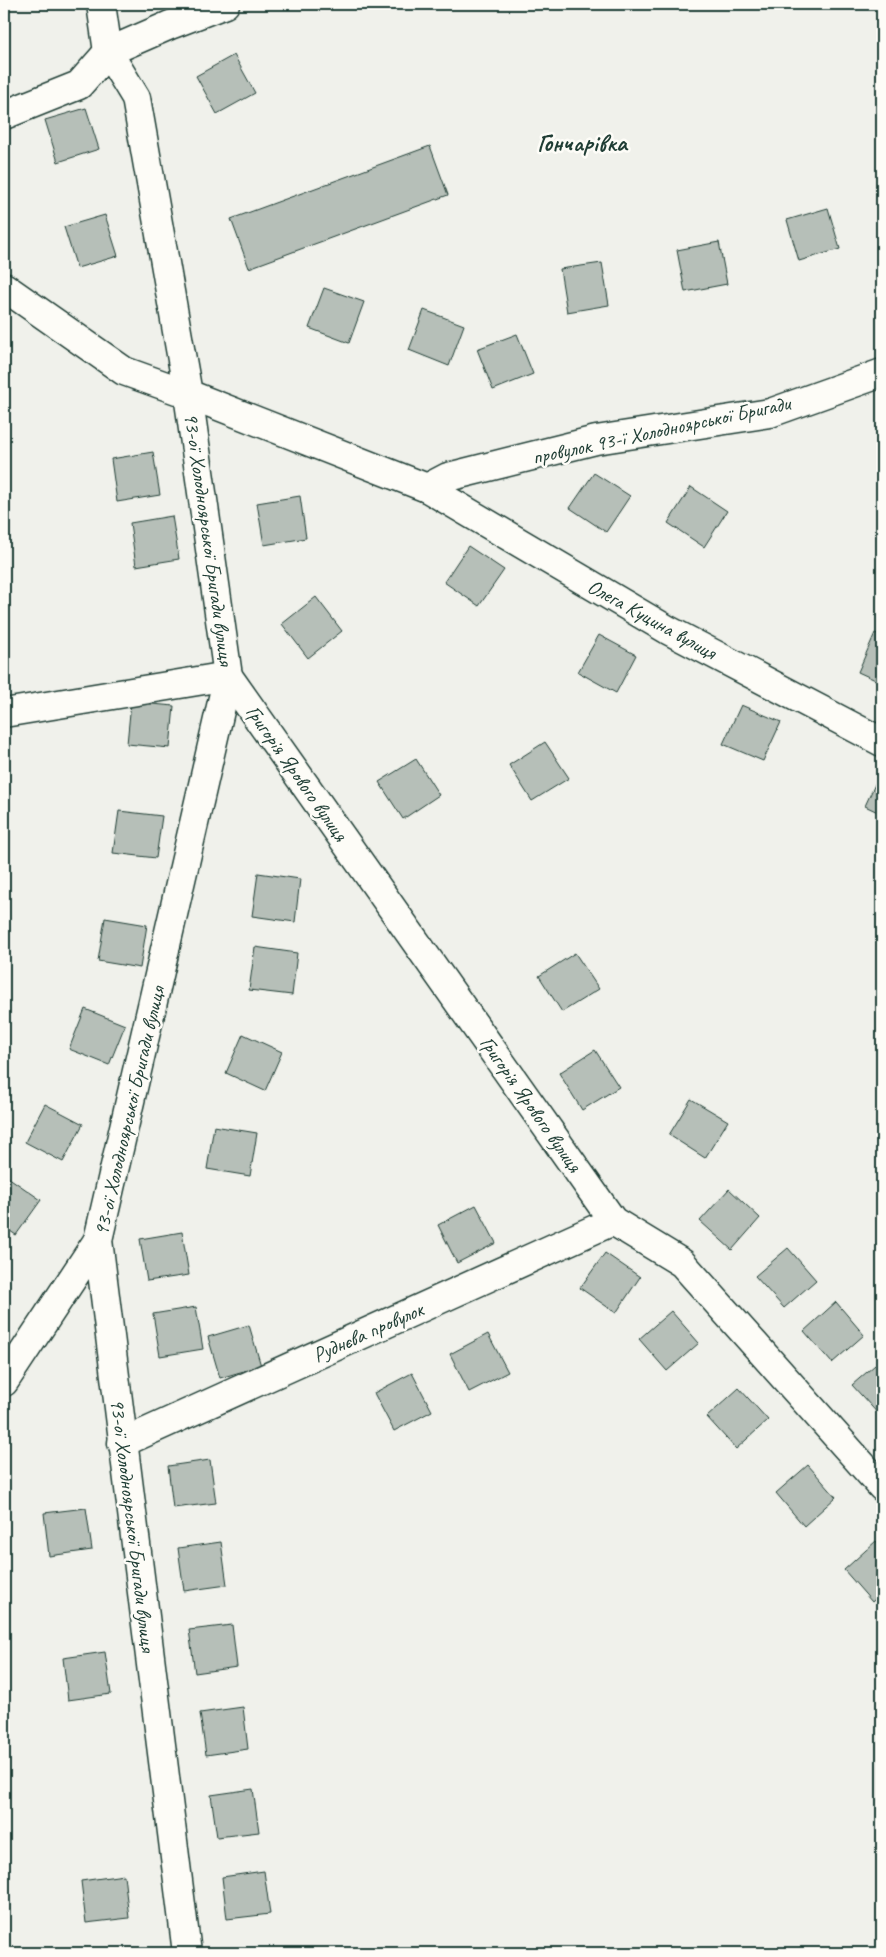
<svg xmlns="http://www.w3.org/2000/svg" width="886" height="1957" viewBox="0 0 886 1957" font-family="Caveat,sans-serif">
<rect width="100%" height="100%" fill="#f0f1eb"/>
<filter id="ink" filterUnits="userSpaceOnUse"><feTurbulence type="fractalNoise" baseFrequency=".02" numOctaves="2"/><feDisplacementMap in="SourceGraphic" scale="10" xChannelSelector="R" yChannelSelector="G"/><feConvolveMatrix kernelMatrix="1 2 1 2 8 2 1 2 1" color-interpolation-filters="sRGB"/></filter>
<g filter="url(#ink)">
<g fill="#b6bfb8" stroke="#1f3d34">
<path d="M234,55L255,93L217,114L196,76Z"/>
<path d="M86,108L99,149L58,162L45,120Z"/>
<path d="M430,146L448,195L249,268L231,219Z"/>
<path d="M828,208L840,249L799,261L787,220Z"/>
<path d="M105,215L118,256L77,268L64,227Z"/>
<path d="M719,242L727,284L685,292L677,250Z"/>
<path d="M602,263L609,305L567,312L560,269Z"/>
<path d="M324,288L364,302L349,343L309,328Z"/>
<path d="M424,310L464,325L449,366L409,350Z"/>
<path d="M517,334L533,374L493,390L477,349Z"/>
<path d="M153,452L160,495L117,502L111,459Z"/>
<path d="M594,473L630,496L606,532L570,508Z"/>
<path d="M691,487L727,511L704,547L668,523Z"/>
<path d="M300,496L306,538L264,545L257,503Z"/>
<path d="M172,516L179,559L136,566L130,523Z"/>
<path d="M468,546L504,570L479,606L444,582Z"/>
<path d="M316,597L342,631L308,658L282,624Z"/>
<path d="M875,633L882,636V683L858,672Z"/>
<path d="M599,635L636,655L616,693L578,672Z"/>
<path d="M131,702L174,706L170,748L127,744Z"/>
<path d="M741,705L781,722L763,761L723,744Z"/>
<path d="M545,742L569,778L532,801L509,765Z"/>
<path d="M416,759L439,795L403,819L379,782Z"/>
<path d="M882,769V814L865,806Z"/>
<path d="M119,811L162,816L156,858L113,853Z"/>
<path d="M258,873L300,879L295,922L252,916Z"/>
<path d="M105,918L147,925L140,968L98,961Z"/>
<path d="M255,947L297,953L292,995L249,990Z"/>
<path d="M575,953L599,989L562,1012L539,976Z"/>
<path d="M85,1009L125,1025L109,1065L69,1049Z"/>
<path d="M243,1034L282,1052L265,1091L226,1073Z"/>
<path d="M595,1050L619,1087L582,1110L559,1073Z"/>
<path d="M691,1099L728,1121L705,1158L669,1135Z"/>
<path d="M45,1104L83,1124L63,1162L25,1142Z"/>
<path d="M214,1126L257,1133L250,1176L207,1169Z"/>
<path d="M5,1175L41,1200L16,1235L4,1227V1177Z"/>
<path d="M729,1189L760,1218L732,1250L700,1221Z"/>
<path d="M476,1205L496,1243L457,1263L438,1225Z"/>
<path d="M182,1232L189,1275L147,1281L140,1239Z"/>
<path d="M788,1248L816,1280L784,1308L755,1276Z"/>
<path d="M605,1253L640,1277L616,1313L580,1288Z"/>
<path d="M836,1302L864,1335L832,1363L804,1331Z"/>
<path d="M196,1307L203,1349L160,1356L153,1314Z"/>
<path d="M671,1311L699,1343L667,1371L639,1339Z"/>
<path d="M249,1325L261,1366L220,1378L208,1337Z"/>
<path d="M488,1334L508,1372L469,1392L450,1354Z"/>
<path d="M882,1359V1416L881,1417L852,1385Z"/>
<path d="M412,1373L432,1411L394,1431L374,1393Z"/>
<path d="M739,1388L768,1420L736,1449L707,1417Z"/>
<path d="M210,1460L216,1503L173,1508L168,1466Z"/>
<path d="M808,1465L836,1497L804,1526L776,1493Z"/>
<path d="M86,1508L92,1550L49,1556L44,1513Z"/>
<path d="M876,1541L882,1548V1593L872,1602L844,1570Z"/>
<path d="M221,1542L227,1585L184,1591L178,1548Z"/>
<path d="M232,1625L237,1667L195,1673L189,1630Z"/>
<path d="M105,1652L111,1694L68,1700L63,1658Z"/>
<path d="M243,1707L248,1749L206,1755L200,1713Z"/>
<path d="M253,1789L259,1832L217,1837L211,1795Z"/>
<path d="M264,1871L270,1914L227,1919L222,1877Z"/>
<path d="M124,1875L129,1918L86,1923L81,1881Z"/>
</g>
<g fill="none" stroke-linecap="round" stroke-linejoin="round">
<defs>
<g id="minor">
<path d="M101,4L108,52L136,98L188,394L427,488L448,477L596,440L770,413L882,373"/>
<path d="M4,115L79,85L108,52L170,25L225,4"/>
<path d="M4,287L124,371L188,394L228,676L98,1240L187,1953"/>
<path d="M427,488L668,630L882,742"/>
<path d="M4,713L228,676L613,1221L682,1263L882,1487"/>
<path d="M4,1382L98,1240"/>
<path d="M122,1443L613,1221"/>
</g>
</defs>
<use href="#minor" stroke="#1f3d34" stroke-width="31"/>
<use href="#minor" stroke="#fdfcf7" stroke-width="28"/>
</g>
</g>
<g text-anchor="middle" stroke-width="5" stroke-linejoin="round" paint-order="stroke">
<g font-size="21" fill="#1f3d34" stroke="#fdfcf7">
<text transform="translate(661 430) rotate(-12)" y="7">провулок 93-ї Холодноярської Бригади</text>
<text transform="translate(209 539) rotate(82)" y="7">93-ої Холодноярської Бригади вулиця</text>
<text transform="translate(652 619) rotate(29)" y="7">Олега Куцина вулиця</text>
<text transform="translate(297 773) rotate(55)" y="7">Григорія Ярового вулиця</text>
<text transform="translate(531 1104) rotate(55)" y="7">Григорія Ярового вулиця</text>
<text transform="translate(129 1111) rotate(-77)" y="7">93-ої Холодноярської Бригади вулиця</text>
<text transform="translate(368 1332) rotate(-24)" y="7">Руднєва провулок</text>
<text transform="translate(133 1525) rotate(83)" y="7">93-ої Холодноярської Бригади вулиця</text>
</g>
<g font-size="24" font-weight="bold" fill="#1f3d34" stroke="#fdfcf7">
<text x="582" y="151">Гончарівка</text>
</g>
</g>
<rect width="886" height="1957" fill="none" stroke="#fdfcf7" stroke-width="20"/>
<rect x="10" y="10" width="866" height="1937" fill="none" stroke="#1f3d34" stroke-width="2" filter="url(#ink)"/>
</svg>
